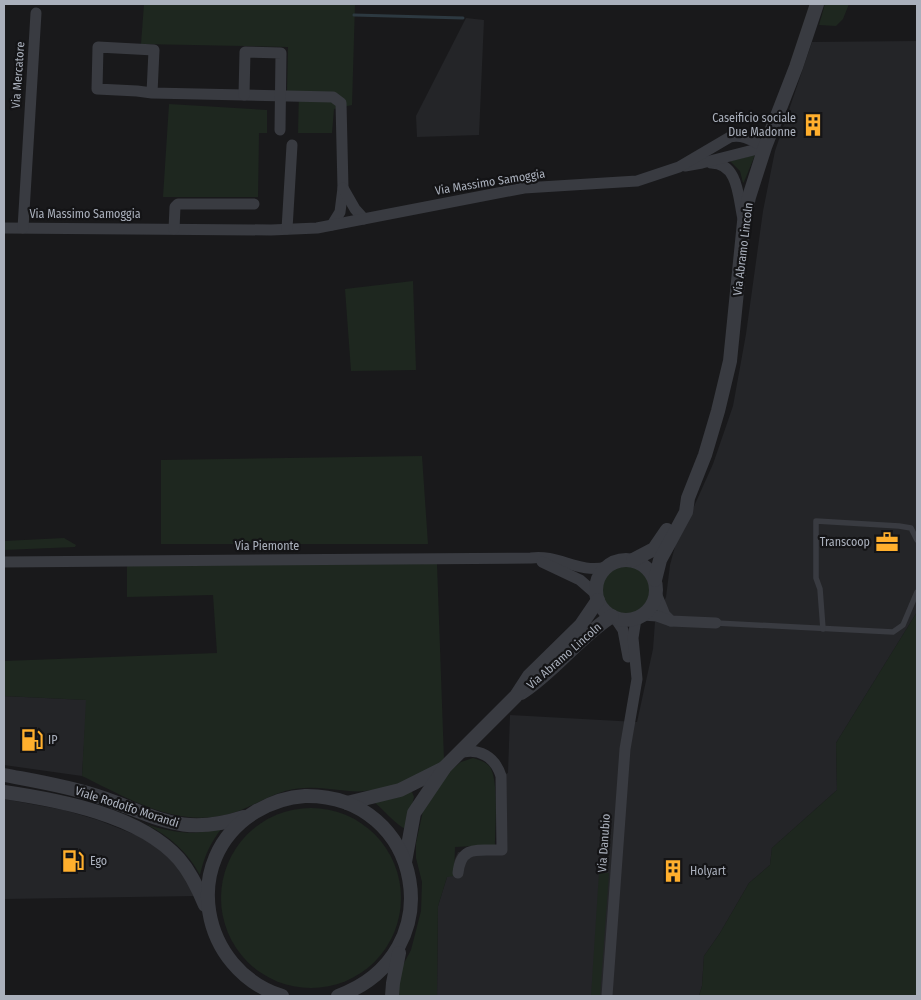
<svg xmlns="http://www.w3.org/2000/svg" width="921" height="1000" viewBox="0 0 921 1000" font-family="'Fira Sans Condensed',sans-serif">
<rect width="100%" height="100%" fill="#19191b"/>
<g fill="#242528">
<path d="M466,18L484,20L479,135L417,137L416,116Z"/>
<path d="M917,41V612L836,743L837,790L772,848L770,865L749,883L720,933L704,956L702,986L699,996H437L438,906L447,877L458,852L501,850V776L508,773L510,715L637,722L653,649L655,622L666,597L670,565L676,543L691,513L713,464L733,406L746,334L763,211L775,151L812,42Z"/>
<path d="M4,696L87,700L82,776L4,765Z"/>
<path d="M4,799L64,810L98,820L136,835L156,846L173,860L196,896L4,899Z"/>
</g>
<g fill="#1e271f">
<path d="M144,4H355L352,105L334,109L332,133H298L299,91H287L288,47L141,44Z"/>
<path d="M825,4H849L843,19L836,26L819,25Z"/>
<path d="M169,104L267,110V133H259L258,197H163Z"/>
<path d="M755,155L744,182L743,183L740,171L730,161Z"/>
<path d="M413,281L416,370L351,371L345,289Z"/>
<path d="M422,456L428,544H161V460Z"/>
<path d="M64,538L76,545L75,547L4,550V541Z"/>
<path d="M437,564L444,760C422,779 378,794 349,791C327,789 307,785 285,791C268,796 253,806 236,812C221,817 203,819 188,817C151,813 115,792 82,776L86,700L4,696V661L217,653L213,595L127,597V565Z"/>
<circle cx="626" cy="590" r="24"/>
<path d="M917,612V996H699L702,986L704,956L720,933L749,883L770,865L772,848L837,790L836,743Z"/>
<path d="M473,758C480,760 486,762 490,767C499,781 495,827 495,845L455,847L454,876L447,877L438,906L437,996H397L402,967L411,950L421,911L422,882L416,858V843L423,811L439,780L461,762Z"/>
<path d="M407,792H412L414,797L406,829C397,826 383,809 374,802Z"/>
<circle cx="311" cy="898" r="90"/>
<path d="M146,824C172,833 195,836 222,828C210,843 204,857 200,875C188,852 169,836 146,824Z"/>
<path d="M599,873H609L600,996H591Z"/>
</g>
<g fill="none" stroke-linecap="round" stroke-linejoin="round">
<path stroke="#2d3941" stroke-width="3" d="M354,15L463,18"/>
<g stroke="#393b41" stroke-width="5.5">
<path d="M716,623L893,632L903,625L917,592"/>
<path d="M823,629L820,589L816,578V521L899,526L911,528L917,540"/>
</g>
<g stroke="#393b41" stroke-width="11">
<path d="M152,93L137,91L97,89L98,47L154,50L152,93L333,97L341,103L343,188L340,212L332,225"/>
<path d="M244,95L245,52L281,53L280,130"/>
<path d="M711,163C739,163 738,198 743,219"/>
<path d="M685,166L702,163L765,147"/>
<path d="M343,188L355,209L364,219"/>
<path d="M4,228L271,230L317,228L524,188L637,181L679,167L730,137C743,134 753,141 765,147"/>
<path d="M23,228L36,13"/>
<path d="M174,229L175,207L178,204H254"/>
<path d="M287,229L292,145"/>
<path d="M4,562L531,558C558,554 579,574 606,567"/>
<path d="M542,562L580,580L596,594"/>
<path d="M656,593L665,615L671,621"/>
<path d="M643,615L657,616L671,621L716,623"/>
<path d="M615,618L623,630L628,657"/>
<path d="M458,873C461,844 479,851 502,850L501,776C495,757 479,747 459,753"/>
<path d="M607,996L625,749L637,679L633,638L636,619"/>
</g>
<g stroke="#393b41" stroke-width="14">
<circle cx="626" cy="590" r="30"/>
<path d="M633,560L654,549L667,530"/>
<path d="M655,580L660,560L686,512L688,498L705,455L718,411L730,361L744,222L749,197L765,147L796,67L817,4"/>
<path d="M521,693C554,672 578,638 612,616"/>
<path d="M4,775C35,781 67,786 97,796C156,815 179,838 244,817"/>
<path d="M4,792C59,800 140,815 179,859C191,873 198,888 205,905"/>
<path d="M347,803L400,790L444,768"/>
<path d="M405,862L414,813L445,767L516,696L529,676L581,625L598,600"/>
<path d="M282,996C200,970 179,859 255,812C270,803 288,797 305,796C423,794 454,954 338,996"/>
<path d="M392,996L393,983L399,953"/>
</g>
</g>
<defs>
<symbol id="building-bare" viewBox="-9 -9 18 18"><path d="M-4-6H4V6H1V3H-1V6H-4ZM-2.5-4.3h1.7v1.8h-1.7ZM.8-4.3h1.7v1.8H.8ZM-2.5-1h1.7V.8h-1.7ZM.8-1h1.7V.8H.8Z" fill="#ffaf2d" stroke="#141416" stroke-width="2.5" paint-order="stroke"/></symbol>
<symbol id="office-bare" viewBox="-9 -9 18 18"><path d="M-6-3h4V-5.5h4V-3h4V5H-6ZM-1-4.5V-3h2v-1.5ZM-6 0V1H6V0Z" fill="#ffaf2d" stroke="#141416" stroke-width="2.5" paint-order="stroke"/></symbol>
<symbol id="fuel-bare" viewBox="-9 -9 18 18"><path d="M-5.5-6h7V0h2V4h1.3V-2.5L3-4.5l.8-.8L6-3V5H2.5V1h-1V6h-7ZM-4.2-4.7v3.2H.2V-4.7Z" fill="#ffaf2d" stroke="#141416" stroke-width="2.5" paint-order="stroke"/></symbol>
</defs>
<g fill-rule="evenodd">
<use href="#building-bare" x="797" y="109" width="32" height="32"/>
<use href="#office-bare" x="871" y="526" width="32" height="32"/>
<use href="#fuel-bare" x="16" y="724" width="32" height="32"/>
<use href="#fuel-bare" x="57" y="845" width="32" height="32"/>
<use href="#building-bare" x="657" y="855" width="32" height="32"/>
</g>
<g text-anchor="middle" stroke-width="4.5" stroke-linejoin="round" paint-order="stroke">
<g font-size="12" fill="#aab0bc" stroke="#141416">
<text transform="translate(18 75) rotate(-86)" y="4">Via Mercatore</text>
<text transform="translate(490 182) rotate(-9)" y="4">Via Massimo Samoggia</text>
<text x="85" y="218">Via Massimo Samoggia</text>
<text transform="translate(743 249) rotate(-83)" y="4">Via Abramo Lincoln</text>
<text x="267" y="550">Via Piemonte</text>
<text transform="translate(564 656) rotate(-41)" y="4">Via Abramo Lincoln</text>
<text transform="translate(127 807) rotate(18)" y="4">Viale Rodolfo Morandi</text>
<text transform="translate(604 843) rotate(-86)" y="4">Via Danubio</text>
</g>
<g font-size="12" fill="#aab0bc" stroke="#141416" text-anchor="start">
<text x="796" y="122" text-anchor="end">Caseificio sociale<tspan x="796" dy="14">Due Madonne</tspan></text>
<text x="870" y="546" text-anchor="end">Transcoop</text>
<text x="48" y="744">IP</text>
<text x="90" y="865">Ego</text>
<text x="690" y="875">Holyart</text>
</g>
</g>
<rect width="921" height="1000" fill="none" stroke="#aab0bc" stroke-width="10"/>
</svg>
